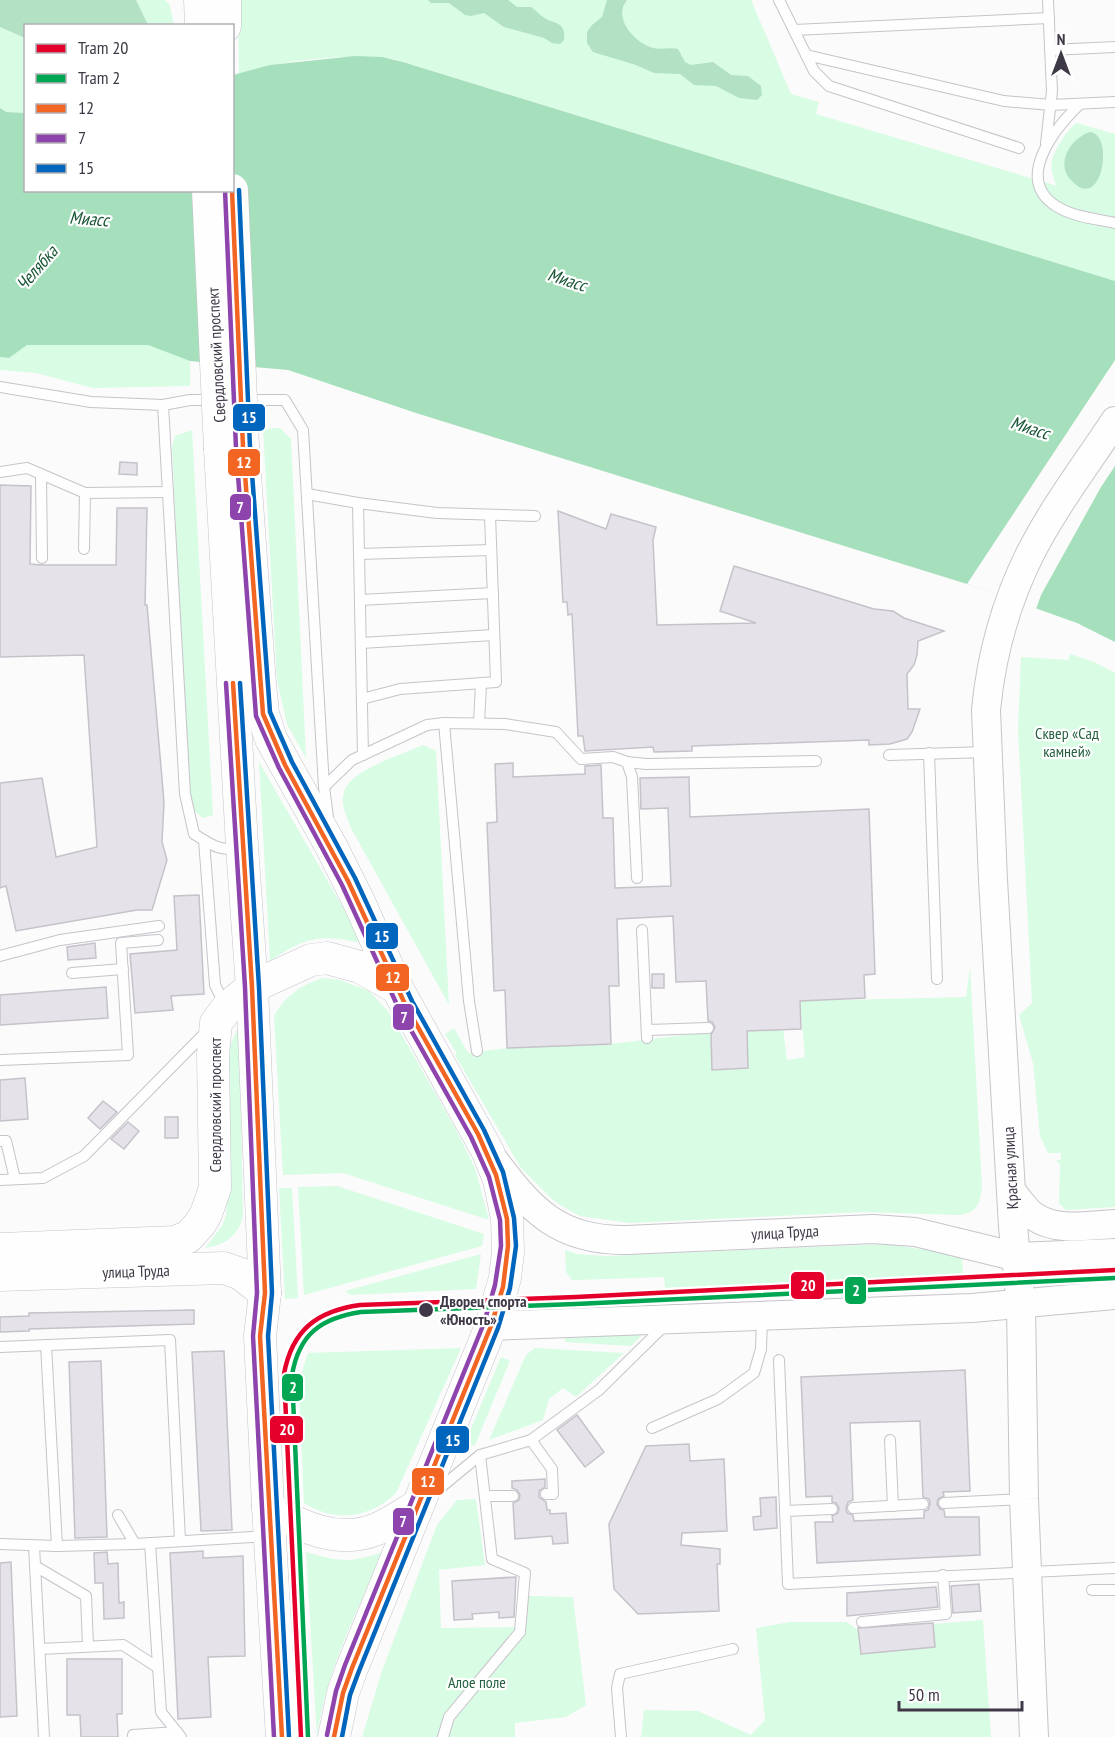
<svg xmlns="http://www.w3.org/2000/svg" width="1115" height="1737" viewBox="0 0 1115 1737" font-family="'PT Sans Narrow',sans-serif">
<rect width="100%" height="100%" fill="#fbfbfb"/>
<g fill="#d8fce4">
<path d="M136,0H165L170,6L174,25H148Z"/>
<path d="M238,0H751L791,94L819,102L816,114L1057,186C1048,168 1050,159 1061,141C1066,134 1070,127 1077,123L1115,134V281L394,59C353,53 278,60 239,74Z"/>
<path d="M0,27L25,38V113L6,112L0,108Z"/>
<path d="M27,345H148L190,361V386L93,388L36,373L0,370V357L9,358Z"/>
<path d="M280,428L291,439L306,758L287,724L277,680L263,429Z"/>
<path d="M192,430L213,815L203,818L193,810L188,783L172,447L175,436Z"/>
<path d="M1070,654L1094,662L1115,673V1207L1066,1210L1059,1203L1060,1165L1056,1160H1061V1153H1048L1040,1136L1033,1063L1019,1015L1032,1003L1018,729L1021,657L1068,660Z"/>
<path d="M423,745L436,751L449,1005L351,828C347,817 340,805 344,792C350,770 403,754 423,745Z"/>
<path d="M259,762L364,944C323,933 304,937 270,961Z"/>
<path d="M970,967L982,1187C979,1204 979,1212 959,1215L864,1212L630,1223L580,1216L560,1205L552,1199L521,1168L455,1055L457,1054L445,1034L454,1028L468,1053L507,1048L611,1044L708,1032L783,1029L787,1060L805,1057L800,1001L966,997Z"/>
<path d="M323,978L340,980L369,991L388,1011L455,1128L475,1168L489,1220L343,1173L283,1175L274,1016C285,996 301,985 323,978Z"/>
<path d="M239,1025L243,1216C238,1236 225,1245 205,1248L222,1226L226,1215L228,1163L224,1061Z"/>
<path d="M337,1186L484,1234L482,1246L304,1295L298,1187Z"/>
<path d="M279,1188H292L298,1298L285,1299Z"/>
<path d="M886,1244L962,1255L963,1274L665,1288L664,1277L576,1280H572L566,1272L565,1250L577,1254L606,1256Z"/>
<path d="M481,1254L476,1289L351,1295L345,1291Z"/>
<path d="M645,1332L631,1346L565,1342V1335Z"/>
<path d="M461,1348L396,1493C370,1518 335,1523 304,1503L299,1391L300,1378L308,1353Z"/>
<path d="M535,1348L624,1353L576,1397L563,1388L549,1399L543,1420L489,1440L526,1355Z"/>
<path d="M501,1357L510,1361L475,1445L471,1446L468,1436Z"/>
<path d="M476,1499L485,1565L439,1570L441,1628L523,1627L528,1596L573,1597L586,1705L566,1717L515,1723V1737H362L382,1671L437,1525L457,1500Z"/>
<path d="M306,1552C340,1562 350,1563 383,1552C356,1614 326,1670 317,1737Z"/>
<path d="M983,1620L991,1737H641L644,1710L698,1711L751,1735L765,1720L756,1628L790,1622H847L859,1631L861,1654L935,1647L933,1624Z"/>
</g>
<g fill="#b3e1c4">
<path d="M0,0H136L148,25L26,26L25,38L0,27Z"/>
<path d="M428,0H508L517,7H531C536,10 538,14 543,17C554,25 566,20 564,40L560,44L552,43L544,38L504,27L484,13L471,16L465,15L449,3H431Z"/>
<path d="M607,0H627C612,18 635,43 653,48C661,50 670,47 678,49L685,62L691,65L713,62L731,75L748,76L761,86L762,95L757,100L739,98L716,86L694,85L680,74L654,73L636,65L593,52L587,43V32L592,25L602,17Z"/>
<path d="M1090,132C1115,134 1102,215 1071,180C1055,163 1071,138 1090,132Z"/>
</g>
<path fill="#a5dfbb" d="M355,56L382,57L403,62L1115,281V642L1077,623L967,584L416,413L288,370L190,361L148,345H27L9,358L0,357V108L6,112L25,113L26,190H232L233,75L270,65Z"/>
<path fill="#fbfbfb" d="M1115,360V466L1101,487L1041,595L1036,609L967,584Z"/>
<g fill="#e5e3e9" stroke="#c5c2c9" stroke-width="1.5" fill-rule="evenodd">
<path d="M120,462L137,463V475L119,474Z"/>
<path d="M0,485L31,486L30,564L42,565H116L117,508H147L145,605H147L164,802L162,842L167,860L152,910H137L16,931L6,886L0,888V783L42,778L56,857L97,847L84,655L0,657Z"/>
<path d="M558,511L606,529L611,514L656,527L653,540L657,625L756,623L720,611L734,566L874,609L893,611L904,618L944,631L918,641L917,655L914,665L907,674L908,709H920L912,732L907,739L890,744L869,745V740L692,746V751L654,752L653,747L585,751L583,736H578L572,614L568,615L567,602H563Z"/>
<path d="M513,763V777L585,774V766L601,765L603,818H613L615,888L671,886L668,808L641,809L640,778L689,777L690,817L869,809L875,974L864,975L865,998L800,1001L801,1029L747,1031L748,1068L712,1070L711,1035L715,1027L712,1022L708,1021L706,981L676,982L673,916L617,919L619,986H609L611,1044L507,1048L505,990L494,991L487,823L497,822L495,764Z"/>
<path d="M199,895L204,994L171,996L173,1010L135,1013L130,954L177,950L174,896Z"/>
<path d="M95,943L96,958L68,960L67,947Z"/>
<rect x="652" y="974" width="12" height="14"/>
<path d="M106,987L108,1018L0,1025V995Z"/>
<path d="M25,1078L28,1119L0,1121V1080Z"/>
<path d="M103,1101L117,1112L100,1129L88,1118Z"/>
<rect x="165" y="1117" width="13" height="21"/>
<path d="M128,1122L139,1131L124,1149L111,1139Z"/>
<path d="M194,1310V1324L29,1329V1331L0,1332V1317L29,1316V1313Z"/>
<path d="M224,1351L232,1530L201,1531L192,1352Z"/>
<path d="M101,1361L107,1537L75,1538L69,1362Z"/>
<path d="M965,1370L970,1491L943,1492L944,1496L938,1499L937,1504L940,1509L944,1510L945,1517H979L980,1555L817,1563L815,1522H833L832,1516L838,1513L839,1508L836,1503L832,1502V1496L806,1497L801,1377ZM920,1421L923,1497L929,1499L930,1504L928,1510L924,1511V1518L854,1521L853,1515L847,1513L846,1508L848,1502L853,1500L850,1423Z"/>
<path d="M577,1415L604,1452L585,1467L557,1430Z"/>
<path d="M689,1444L690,1461L724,1459L727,1531L682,1533L681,1545L720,1549V1564H717L719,1611L638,1614L614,1589L609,1524L646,1446Z"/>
<path d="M545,1479V1487L539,1491V1497L546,1502L547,1510H550V1514L566,1513L568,1543L553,1544L552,1536L515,1539L513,1503L519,1500L520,1495L517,1490L512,1488V1481Z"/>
<path d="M776,1497L777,1528L754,1530L753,1517L761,1516L760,1498Z"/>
<path d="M203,1551V1558L243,1556L245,1656L208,1657L211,1717L178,1719L170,1553Z"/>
<path d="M107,1552L108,1564L118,1563L119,1603L124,1602V1618L104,1619L103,1583H95L94,1553Z"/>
<path d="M11,1562L17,1716L0,1717V1563Z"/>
<path d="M516,1577L514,1617L499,1618V1612L472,1614L473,1619L454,1620L452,1581Z"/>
<path d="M979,1584L981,1611L953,1613L951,1586Z"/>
<path d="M936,1587L938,1607L847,1616V1593Z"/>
<path d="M933,1623L935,1647L861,1654L858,1628Z"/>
<path d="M67,1659H122V1714H117L118,1737H81L80,1715H67Z"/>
</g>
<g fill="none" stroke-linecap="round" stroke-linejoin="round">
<defs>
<g id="lane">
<path d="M779,0L814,71L829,86L1019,148"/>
<path d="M794,30L1049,18"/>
<path d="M1050,50L1115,47"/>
<path d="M806,55L1004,101L1051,105L1115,102"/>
<path d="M1080,104C1056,127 1013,179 1056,206C1073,217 1097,219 1115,223"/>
<path d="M1046,143L1052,91L1048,0"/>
<path d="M0,387L91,402L163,405"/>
<path d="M216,400H190L163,405L185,794L194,834C209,843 220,853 239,847"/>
<path d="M244,400H285L303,430L324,787L328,817"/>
<path d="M0,472L27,468L85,493L168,492"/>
<path d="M41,474L42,558"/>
<path d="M307,494L358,503"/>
<path d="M84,549L85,493"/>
<path d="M359,554L491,550"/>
<path d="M360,600L493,593"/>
<path d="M361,643L494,635"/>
<path d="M362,699L400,689L496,682L490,515"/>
<path d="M444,723L469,1001L477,1051"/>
<path d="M479,723L481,684"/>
<path d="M929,753L937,979"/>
<path d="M363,755L358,503L437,513L535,516"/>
<path d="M889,755L986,752"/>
<path d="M627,762L646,764L816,761"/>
<path d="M324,787L352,760L427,725L444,723L505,724L556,732L581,759L613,757L627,762L632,777L637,878"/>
<path d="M204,840L215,985L225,1005"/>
<path d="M642,930L647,1038"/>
<path d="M0,956L60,940L159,926"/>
<path d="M72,973L123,969"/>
<path d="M648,1030L708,1028"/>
<path d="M0,1060L128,1055L121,943L158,940"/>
<path d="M0,1141H6L15,1179"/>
<path d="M0,1180L43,1178L84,1156L209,1029"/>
<path d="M46,1345L57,1546"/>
<path d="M0,1347L170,1340L180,1540"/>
<path d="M779,1360L788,1584L1115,1568"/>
<path d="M652,1428L718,1399L754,1373L761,1349L762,1318"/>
<path d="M531,1440L552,1469L553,1494H546"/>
<path d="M890,1440L893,1506"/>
<path d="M434,1493L480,1455L531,1440L599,1390L665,1325"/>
<path d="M486,1496H513"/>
<path d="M944,1503L1022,1499"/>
<path d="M853,1508L923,1504"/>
<path d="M785,1511L832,1509"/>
<path d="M118,1515L135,1544"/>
<path d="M150,1543L161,1712L181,1737"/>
<path d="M0,1544L57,1546L135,1544L267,1536"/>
<path d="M34,1546L44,1737"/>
<path d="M35,1566L86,1596L88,1646"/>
<path d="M1092,1590H1115"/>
<path d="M862,1622L946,1614L943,1575"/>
<path d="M40,1649L123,1645L157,1667"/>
<path d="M133,1735L177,1732"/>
<path d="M443,1737L449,1717L520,1632L525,1573L492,1559L480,1455"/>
<path d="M621,1737L617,1688L620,1674L733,1649"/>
</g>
<g id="secondary">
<path d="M493,1159C531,1210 558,1241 627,1240L873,1229L915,1232L1017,1257L1115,1253"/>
<path d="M1012,1192C1019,1200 1026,1212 1035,1217C1058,1232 1089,1225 1115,1224"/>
<path d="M491,1326L972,1308L1115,1295"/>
<path d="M1034,1737L1024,1499L1021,1305L1013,1227L993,880L986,710C991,657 1006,603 1029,556C1053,508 1086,465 1115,421"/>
</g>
<g id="primary">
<path d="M200,0L201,26"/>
<path d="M225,0V26"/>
<path d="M243,447L260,684L263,714L271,739L331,846L360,904L397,988L488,1152L499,1180L507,1218L508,1252L505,1278L491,1326L352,1668L343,1693L334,1737"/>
<path d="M220,449L242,846L252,987L265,1293L260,1336L268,1507L282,1737"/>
<path d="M0,1249L175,1242L188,1237L200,1224L206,1214L215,1188L213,1054L216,1023L227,1008L252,987L311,960L327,958L360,967L397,988"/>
<path d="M0,1275L224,1268L241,1274L265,1293"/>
<path d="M268,1507C300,1527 339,1545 377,1529C391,1523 404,1514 417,1506"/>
</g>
</defs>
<use href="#lane" stroke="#c6c3ca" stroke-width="12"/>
<use href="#secondary" stroke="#c6c3ca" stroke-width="30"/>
<use href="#primary" stroke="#c6c3ca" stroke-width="33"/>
<use href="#lane" stroke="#fefefe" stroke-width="10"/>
<use href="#secondary" stroke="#fefefe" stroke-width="28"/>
<use href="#primary" stroke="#fefefe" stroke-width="32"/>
<defs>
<g id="primary-bridge">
<path d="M208,190L220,449"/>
<path d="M232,190L243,447"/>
</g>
</defs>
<use href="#primary-bridge" stroke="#c6c3ca" stroke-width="33" stroke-linecap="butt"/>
<use href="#primary-bridge" stroke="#fefefe" stroke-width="32"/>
<defs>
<g id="bus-1">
<path d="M232,190L243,447L263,714L285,765L348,881L405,1004L478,1134L496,1175L507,1219L508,1246L503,1287L491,1326L352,1668L343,1693L334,1737"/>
<path d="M233,683L252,987L265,1293L260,1336L282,1737"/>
</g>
<g id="bus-2">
<path d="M225,190L236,448L256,716L279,768L342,885L398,1007L471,1137L489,1177L500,1220L501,1246L495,1285L484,1323L345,1665L336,1691L327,1735"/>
<path d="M226,683L245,987L257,1293L253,1336L274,1737"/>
</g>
<g id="bus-3">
<path d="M239,190L250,447L270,712L292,762L355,878L412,1001L484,1130L503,1172L514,1218L516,1246L510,1288L498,1328L359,1671L350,1695L342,1737"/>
<path d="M240,683L259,987L272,1293L268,1336L289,1737"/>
</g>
</defs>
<use href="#bus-1" stroke="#fff" stroke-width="9"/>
<use href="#bus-2" stroke="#fff" stroke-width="9"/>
<use href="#bus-3" stroke="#fff" stroke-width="9"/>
<use href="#bus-1" stroke="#f26522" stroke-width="4.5"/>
<use href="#bus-2" stroke="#8e44ad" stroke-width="4.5"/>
<use href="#bus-3" stroke="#0065bd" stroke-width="4.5"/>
<defs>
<path id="tram-1" d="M301,1737L284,1374C292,1330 317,1311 360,1305L576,1297L1115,1270"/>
<path id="tram-2" d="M308,1737L292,1375C299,1334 321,1318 361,1312L576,1304L1115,1278"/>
</defs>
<use href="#tram-1" stroke="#fff" stroke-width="9"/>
<use href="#tram-2" stroke="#fff" stroke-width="9"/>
<use href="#tram-1" stroke="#e4002b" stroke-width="4.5"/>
<use href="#tram-2" stroke="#00a651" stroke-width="4.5"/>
</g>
<circle fill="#3f3947" stroke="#fff" stroke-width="2" cx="426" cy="1310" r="8"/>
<g text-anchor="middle" stroke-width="4.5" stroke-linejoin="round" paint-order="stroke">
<g font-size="16" fill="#3f3947" stroke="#fff">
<text transform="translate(216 355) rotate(-93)" y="6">Свердловский проспект</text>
<text transform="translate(215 1105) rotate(-90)" y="6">Свердловский проспект</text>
<text transform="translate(1010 1168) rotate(-93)" y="6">Красная улица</text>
<text transform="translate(785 1232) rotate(-3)" y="6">улица Труда</text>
<text transform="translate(136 1271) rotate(-2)" y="6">улица Труда</text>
</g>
<g font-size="16" fill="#25613f" stroke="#fff">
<text x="1067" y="739">Сквер «Сад<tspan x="1067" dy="18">камней»</tspan></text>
<text x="477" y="1688">Алое поле</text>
</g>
<g font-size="16" font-weight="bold" fill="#3f3947" stroke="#fff" text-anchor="start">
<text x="440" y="1307">Дворец спорта<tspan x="440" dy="18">«Юность»</tspan></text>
</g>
<g font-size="18" font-style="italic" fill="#185534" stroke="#fff">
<text transform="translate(89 219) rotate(4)" y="6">Миасс</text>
<text transform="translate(37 268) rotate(-49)" y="6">Челябка</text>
<text transform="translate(567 280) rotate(18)" y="6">Миасс</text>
<text transform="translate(1030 428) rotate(18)" y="6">Миасс</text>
</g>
</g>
<g stroke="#fff" stroke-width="2">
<rect x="232" y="403" width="34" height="29" rx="6" fill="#0065bd"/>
<rect x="227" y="448" width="34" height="29" rx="6" fill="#f26522"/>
<rect x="229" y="493" width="23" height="28" rx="6" fill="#8e44ad"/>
<rect x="365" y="922" width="34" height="28" rx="6" fill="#0065bd"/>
<rect x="375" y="963" width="35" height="29" rx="6" fill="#f26522"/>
<rect x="392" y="1003" width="23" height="28" rx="6" fill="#8e44ad"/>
<rect x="790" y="1271" width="35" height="29" rx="6" fill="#e4002b"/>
<rect x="844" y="1276" width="23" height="29" rx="6" fill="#00a651"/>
<rect x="281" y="1373" width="23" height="29" rx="6" fill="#00a651"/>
<rect x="269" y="1415" width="35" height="29" rx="6" fill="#e4002b"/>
<rect x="435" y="1425" width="35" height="29" rx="6" fill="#0065bd"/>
<rect x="411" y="1467" width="34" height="29" rx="6" fill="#f26522"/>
<rect x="392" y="1507" width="23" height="29" rx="6" fill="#8e44ad"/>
</g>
<g font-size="16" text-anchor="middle" font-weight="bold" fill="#fff">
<text x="249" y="423">15</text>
<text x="244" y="468">12</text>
<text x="240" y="513">7</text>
<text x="382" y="942">15</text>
<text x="393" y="983">12</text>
<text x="404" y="1023">7</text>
<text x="808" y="1291">20</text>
<text x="856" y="1296">2</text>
<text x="293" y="1393">2</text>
<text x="287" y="1435">20</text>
<text x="453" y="1446">15</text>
<text x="428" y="1487">12</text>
<text x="403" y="1527">7</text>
</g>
<rect x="24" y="24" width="210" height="168" fill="#ffffff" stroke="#b2b0b5" stroke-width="1.5"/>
<rect x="36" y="44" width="30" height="9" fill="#e4002b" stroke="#b2b0b5" stroke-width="1.5"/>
<text x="78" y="54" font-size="18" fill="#3f3947">Tram 20</text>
<rect x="36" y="74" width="30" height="9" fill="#00a651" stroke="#b2b0b5" stroke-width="1.5"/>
<text x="78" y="84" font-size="18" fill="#3f3947">Tram 2</text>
<rect x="36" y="104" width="30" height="9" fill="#f26522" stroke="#b2b0b5" stroke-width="1.5"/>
<text x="78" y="114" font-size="18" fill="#3f3947">12</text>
<rect x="36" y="134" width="30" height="9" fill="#8e44ad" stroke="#b2b0b5" stroke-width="1.5"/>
<text x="78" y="144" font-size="18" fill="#3f3947">7</text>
<rect x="36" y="164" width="30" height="9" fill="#0065bd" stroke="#b2b0b5" stroke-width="1.5"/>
<text x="78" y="174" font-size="18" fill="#3f3947">15</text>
<g transform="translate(1061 54)" stroke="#ffffff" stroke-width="4.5" paint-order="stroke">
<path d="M0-4.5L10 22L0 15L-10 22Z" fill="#3f3947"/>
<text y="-9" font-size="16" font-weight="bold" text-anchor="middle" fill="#3f3947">N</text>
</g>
<path d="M899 1701v9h123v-9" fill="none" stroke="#3f3947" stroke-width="3"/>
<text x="908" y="1701" font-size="18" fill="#3f3947" stroke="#ffffff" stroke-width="4.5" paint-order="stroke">50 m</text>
</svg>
